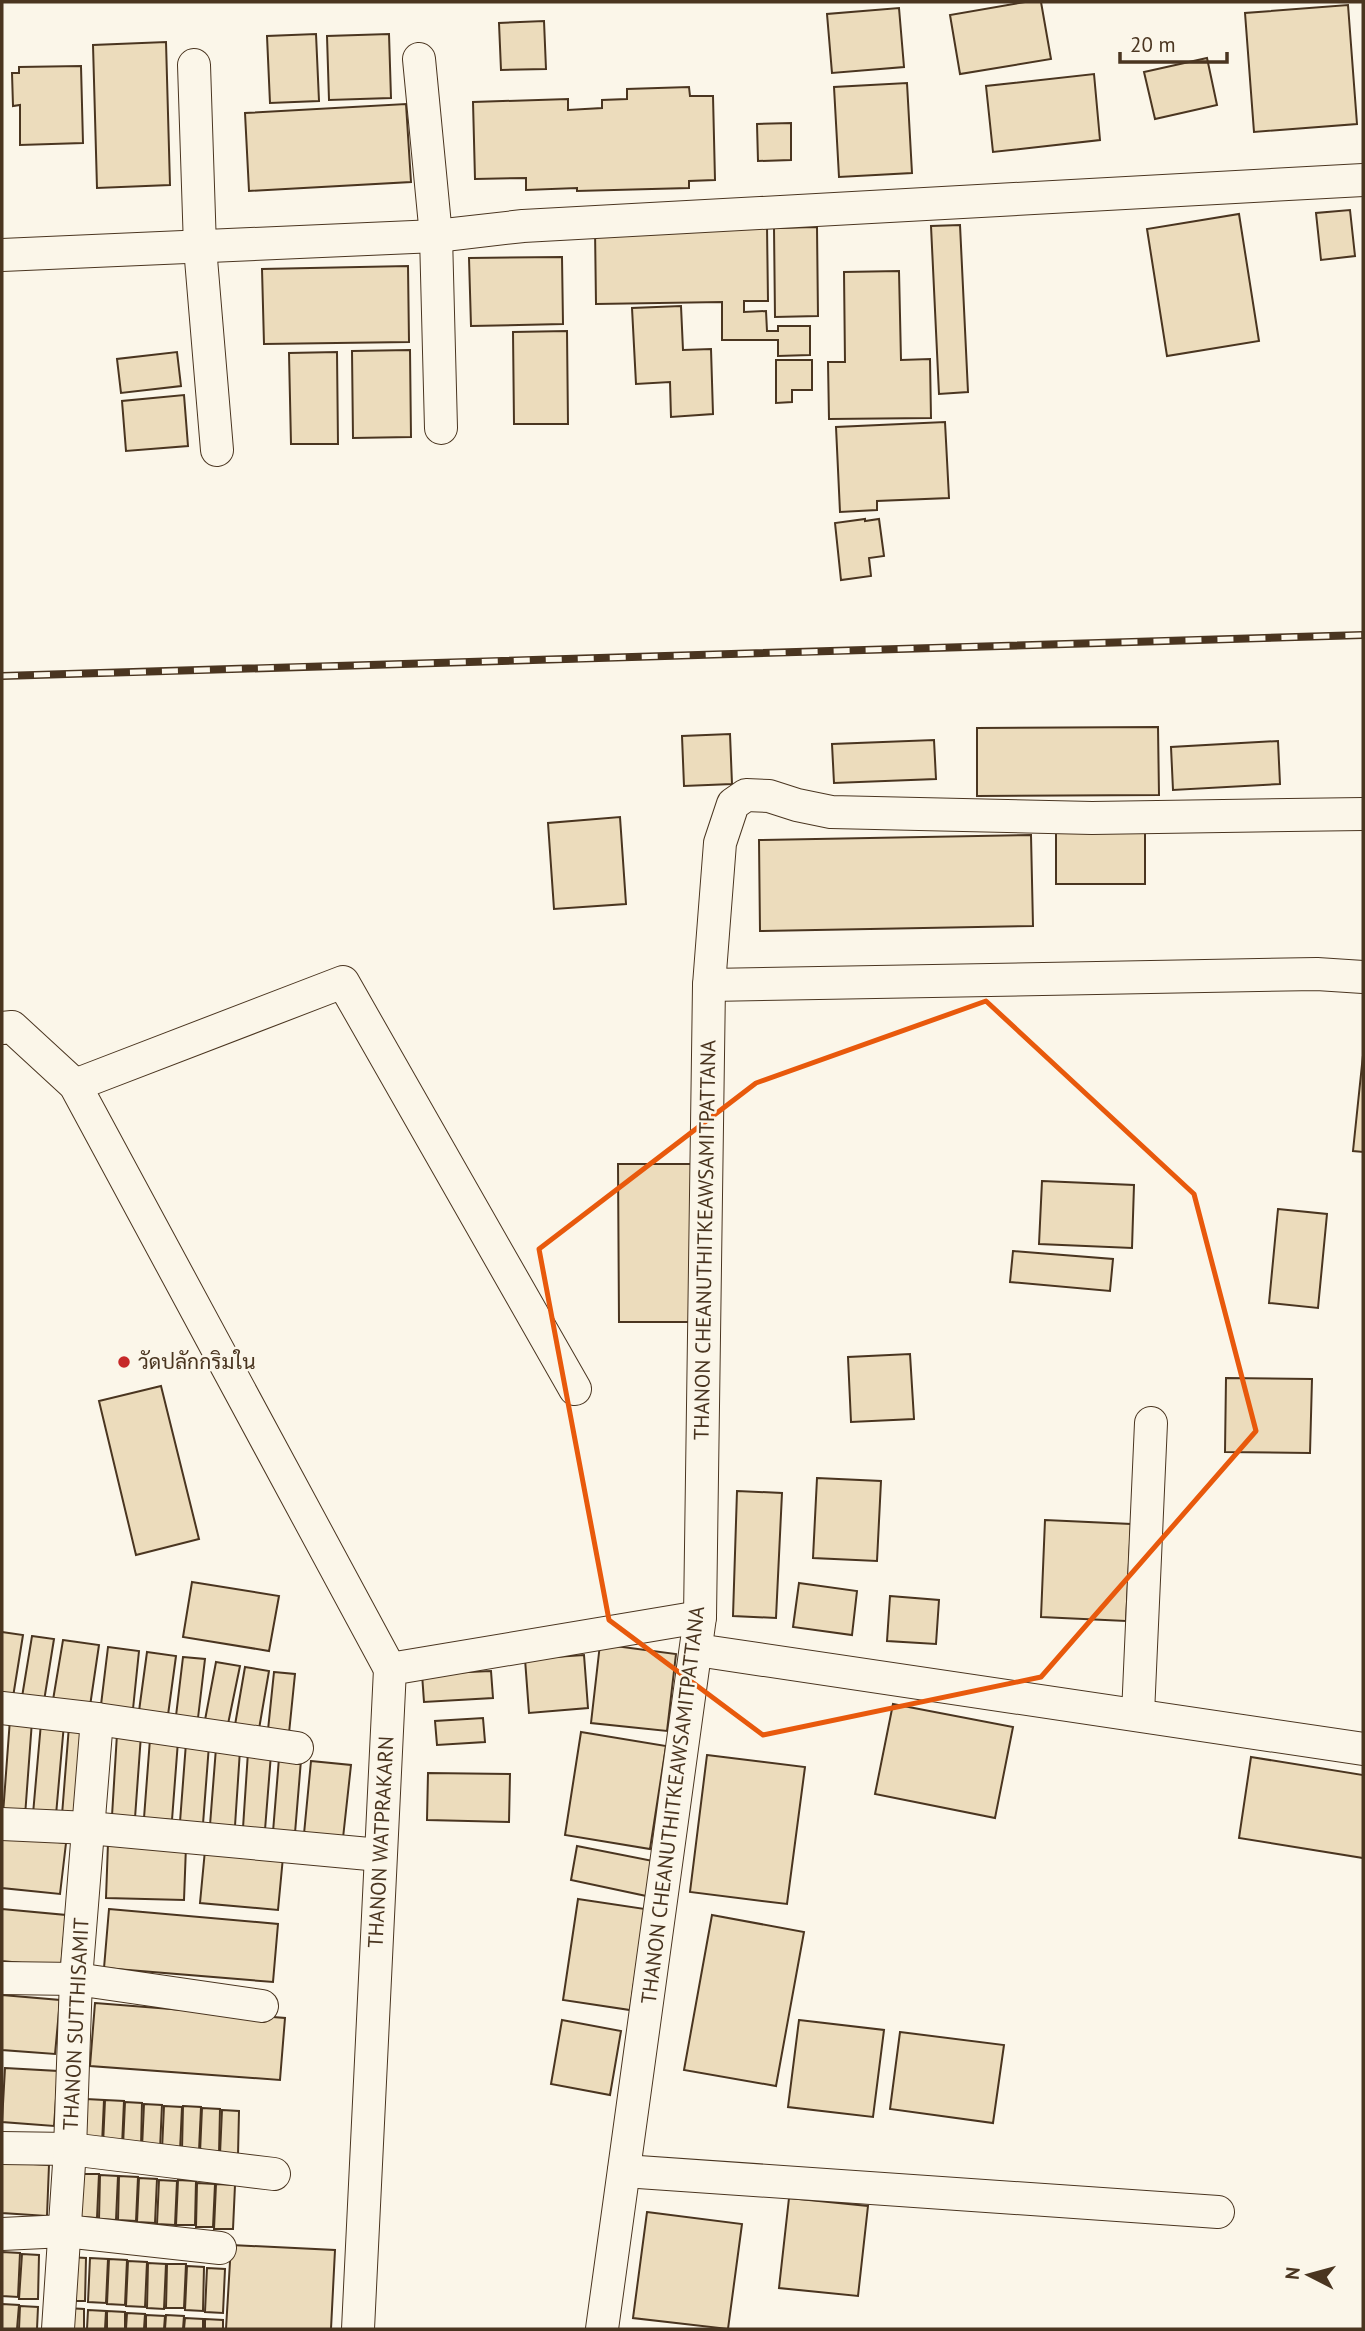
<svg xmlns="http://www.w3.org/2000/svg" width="1365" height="2331" viewBox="0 0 1365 2331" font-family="'PT Sans',Sarabun,sans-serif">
<rect width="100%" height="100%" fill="#fbf6e9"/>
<g fill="#ecdcbc" stroke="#4a3520" stroke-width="2">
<path d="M1025,2H1041L1051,59L960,74L950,15Z"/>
<path d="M1348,5L1357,124L1254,132L1245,13Z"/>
<path d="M899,8L904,67L832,73L827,14Z"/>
<path d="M544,21L546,69L501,70L499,23Z"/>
<path d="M316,34L319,101L270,103L267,36Z"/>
<path d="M389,34L391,98L329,100L327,36Z"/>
<path d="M166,42L170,185L97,188L93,45Z"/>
<path d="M1207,58L1217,105L1155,119L1144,72Z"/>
<path d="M81,66L83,143L20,145V105L13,106L12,73H19V67Z"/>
<path d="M1094,74L1100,140L993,152L986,86Z"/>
<path d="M907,83L912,173L839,177L834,87Z"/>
<path d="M689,87L690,96H713L715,180L689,181V188L577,191V188L526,190V178L475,179L473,102L568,99V110L602,108V100L627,99V89Z"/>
<path d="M406,104L411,182L249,191L245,113Z"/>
<path d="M791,123V160L758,161L757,124Z"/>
<path d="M1350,210L1355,256L1321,260L1316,213Z"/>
<path d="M1239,214L1259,341L1167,356L1147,229Z"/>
<path d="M960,225L968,392L939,394L931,226Z"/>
<path d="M767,226L768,301H744V312L766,311L767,331H778V326H810V355L778,356V340H722V302L596,304L595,229Z"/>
<path d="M817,227L818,316L775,317L774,228Z"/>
<path d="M562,257L563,324L471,326L469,258Z"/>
<path d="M408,266L409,342L264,344L262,269Z"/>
<path d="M899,271L901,360L930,359L931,418L829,419L828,362H845L844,272Z"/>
<path d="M681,306L683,350L711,349L713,414L671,417L670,382L636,384L632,308Z"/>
<path d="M567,331L568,424H514L513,332Z"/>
<path d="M410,350L411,437L353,438L352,351Z"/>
<path d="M177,352L181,386L121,393L117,359Z"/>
<path d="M337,352L338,444H291L289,353Z"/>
<path d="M776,360H812V390H792V402L776,403Z"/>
<path d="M184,395L188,446L126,451L122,401Z"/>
<path d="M945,422L949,498L877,501V510L840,512L836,427Z"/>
<path d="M865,519V521L879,519L884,556L869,558L871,576L841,580L835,523Z"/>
<path d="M1158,727L1159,795L977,796V728Z"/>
<path d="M730,734L732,784L684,786L682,736Z"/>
<path d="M934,740L936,779L834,783L832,744Z"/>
<path d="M1278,741L1280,784L1173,790L1171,747Z"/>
<path d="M620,817L626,904L554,909L548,823Z"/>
<rect x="1056" y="831" width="89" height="53"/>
<path d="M1031,835L1033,926L760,931L759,840Z"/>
<path d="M1363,1055V1152L1353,1151Z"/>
<path d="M618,1164H691V1322H619Z"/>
<path d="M1042,1181L1134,1185L1132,1248L1039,1244Z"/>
<path d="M1278,1209L1327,1214L1318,1308L1269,1303Z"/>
<path d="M1013,1251L1113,1259L1110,1291L1010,1282Z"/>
<path d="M910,1354L914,1419L851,1422L848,1357Z"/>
<path d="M1226,1378L1312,1379L1310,1453L1225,1452Z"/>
<path d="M161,1386L199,1539L136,1555L99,1401Z"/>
<path d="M817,1478L881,1481L877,1561L813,1558Z"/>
<path d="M737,1491L782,1493L776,1618L733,1616Z"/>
<path d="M1045,1520L1131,1524L1126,1621L1041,1617Z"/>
<path d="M192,1582L279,1596L269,1651L183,1637Z"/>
<path d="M799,1583L857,1591L852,1635L793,1627Z"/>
<path d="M890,1596L939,1600L936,1644L887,1641Z"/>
<path d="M2,1632L23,1635L13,1697L2,1695Z"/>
<path d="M32,1636L54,1639L44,1701L22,1697Z"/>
<path d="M63,1640L99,1645L90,1706L53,1700Z"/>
<path d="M600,1644L676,1654L667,1731L591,1723Z"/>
<path d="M108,1647L139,1651L133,1709L101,1705Z"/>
<path d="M147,1652L176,1656L168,1715L139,1711Z"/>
<path d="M584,1655L588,1708L529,1713L525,1659Z"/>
<path d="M183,1657L205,1659L198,1718L176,1716Z"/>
<path d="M216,1662L240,1666L228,1724L205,1720Z"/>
<path d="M245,1667L269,1671L259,1729L235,1725Z"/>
<path d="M491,1671L493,1698L424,1702L422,1674Z"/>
<path d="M274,1672L295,1674L289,1733L268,1730Z"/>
<path d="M893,1704L1013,1727L995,1818L875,1794Z"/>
<path d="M483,1718L485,1742L437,1745L435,1721Z"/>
<path d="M10,1719L32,1721L25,1816L3,1814Z"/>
<path d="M41,1723L64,1724L56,1815L33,1814Z"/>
<path d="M69,1726L95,1728L88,1817L62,1815Z"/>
<path d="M581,1732L666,1746L650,1849L565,1835Z"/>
<path d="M117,1734L141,1735L135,1818L112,1816Z"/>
<path d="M150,1739L178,1741L172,1820L144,1818Z"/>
<path d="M186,1743L209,1745L203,1824L180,1822Z"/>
<path d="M216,1748L240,1750L235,1826L210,1825Z"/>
<path d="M248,1752L271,1754L265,1830L243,1828Z"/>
<path d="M707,1755L805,1767L787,1904L690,1892Z"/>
<path d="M1251,1757L1363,1775V1858L1239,1838Z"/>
<path d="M279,1758L301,1760L295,1833L273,1832Z"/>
<path d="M311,1761L351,1765L343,1838L304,1834Z"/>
<path d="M428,1773L510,1774L509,1822L427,1820Z"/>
<path d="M2,1835L66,1843L60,1894L2,1888Z"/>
<path d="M108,1843L186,1846L184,1900L106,1898Z"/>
<path d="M577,1846L658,1862L651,1897L571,1880Z"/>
<path d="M205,1850L283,1857L278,1910L200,1903Z"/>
<path d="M578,1899L645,1909L630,2010L563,2000Z"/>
<path d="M2,1909L66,1915L61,1967L2,1961Z"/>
<path d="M109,1909L278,1924L273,1982L104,1968Z"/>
<path d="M712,1915L804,1932L776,2086L684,2070Z"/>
<path d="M2,1995L60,2000L55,2054L2,2050Z"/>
<path d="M95,2003L285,2018L280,2080L90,2066Z"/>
<path d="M562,2020L621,2031L610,2095L551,2084Z"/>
<path d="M799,2020L884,2030L873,2117L788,2107Z"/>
<path d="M900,2032L1004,2045L993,2123L890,2109Z"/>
<path d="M5,2068L58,2071L54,2126L2,2122Z"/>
<path d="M86,2099L104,2100L102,2144H84Z"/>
<path d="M105,2100L124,2101L122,2146L103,2145Z"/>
<path d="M125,2102L142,2103L141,2147L123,2146Z"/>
<path d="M144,2104L162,2105L160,2149L142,2148Z"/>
<path d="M164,2106L182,2107L180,2151L162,2150Z"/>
<path d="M183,2106L201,2107L199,2151L182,2150Z"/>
<path d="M202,2108L220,2109L219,2154L200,2153Z"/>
<path d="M222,2110L239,2111L238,2155L220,2154Z"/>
<path d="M2,2162L49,2165L47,2216L2,2213Z"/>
<path d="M81,2174H99L97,2218L79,2217Z"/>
<path d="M100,2175L118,2176L116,2220L99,2219Z"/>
<path d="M119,2176L138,2177L136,2221L118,2220Z"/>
<path d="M139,2178L157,2179L155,2223L137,2222Z"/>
<path d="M159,2180L177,2181L175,2225L157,2224Z"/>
<path d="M178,2180L196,2181L195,2225H176Z"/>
<path d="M197,2183L215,2184L213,2227H196Z"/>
<path d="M216,2184L235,2185L233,2229H214Z"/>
<path d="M789,2198L868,2206L858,2296L779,2288Z"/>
<path d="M647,2212L742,2224L728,2329L633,2318Z"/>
<path d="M231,2245L335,2250L331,2329H226Z"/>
<path d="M2,2252L20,2253L18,2297L2,2296Z"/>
<path d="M22,2254L39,2255L38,2299H19Z"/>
<path d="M68,2257L86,2258L85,2301H67Z"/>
<path d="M90,2258L108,2259L106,2303L88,2302Z"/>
<path d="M109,2259L127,2260L125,2305L107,2304Z"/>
<path d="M128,2261L147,2262L145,2307L126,2306Z"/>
<path d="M148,2263L166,2264L164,2309L147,2308Z"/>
<path d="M167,2264H186L184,2308H166Z"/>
<path d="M187,2266L204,2267L203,2311L185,2310Z"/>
<path d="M207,2268L225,2269L223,2313L205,2312Z"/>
<path d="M2,2304L19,2305L17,2329H2Z"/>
<path d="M20,2306L38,2307L37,2329H19Z"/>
<path d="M66,2308L84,2309V2329H65Z"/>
<path d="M88,2310L106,2311L105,2329H87Z"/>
<path d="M107,2311L125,2312V2329H107Z"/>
<path d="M127,2313L145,2314L144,2329H126Z"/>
<path d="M146,2315L165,2316L164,2329H146Z"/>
<path d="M166,2315L184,2316L183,2329H165Z"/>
<path d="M185,2318L203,2319V2329H184Z"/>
<path d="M205,2319L223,2320V2329H205Z"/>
</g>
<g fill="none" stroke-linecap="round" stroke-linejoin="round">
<defs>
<g id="minor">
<path d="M419,59L436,236L441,428"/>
<path d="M194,65L200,247L217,450"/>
<path d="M2,255L436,236L523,226L1363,180"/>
<path d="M709,985L1317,974L1363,977"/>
<path d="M2,1028L12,1027L75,1085L390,1669"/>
<path d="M75,1085L343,982L575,1389"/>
<path d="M697,1650L1363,1749"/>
<path d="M2,1708L97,1719L297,1748"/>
<path d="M1138,1714L1151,1423"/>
<path d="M2,1824L89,1828L380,1855"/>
<path d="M2,1978L76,1979L262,2006"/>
<path d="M2,2148L70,2149L274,2174"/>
<path d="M624,2171L1218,2212"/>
<path d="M2,2234L65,2231L220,2248"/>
<path d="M58,2329L70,2149L76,1979L97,1719"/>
<path d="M358,2329L390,1669L700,1617"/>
<path d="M602,2329L700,1617L709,985L720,843L733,804L746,795L769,796L797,805L831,812L1092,818L1363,814"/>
</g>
</defs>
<use href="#minor" stroke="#4a3520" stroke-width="34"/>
<use href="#minor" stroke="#fbf6e9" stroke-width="32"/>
<defs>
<path id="rail" d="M2,676L1363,635"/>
</defs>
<use href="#rail" stroke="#4a3520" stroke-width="8"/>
<use href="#rail" stroke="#fbf6e9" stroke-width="5" stroke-dasharray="16" stroke-linecap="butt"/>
</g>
<path fill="none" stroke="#e8590c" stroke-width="5" stroke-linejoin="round" d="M986,1001L1194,1194L1256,1431L1041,1677L763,1735L609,1620L539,1249L756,1083Z"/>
<circle fill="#c62828" stroke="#fbf6e9" stroke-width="2.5" cx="124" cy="1362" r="7"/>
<g text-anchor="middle" stroke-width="5" stroke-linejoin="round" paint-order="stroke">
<g font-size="21" fill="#4a3520" stroke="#fbf6e9">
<text transform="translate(705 1240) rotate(-89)" y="7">THANON CHEANUTHITKEAWSAMITPATTANA</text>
<text transform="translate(673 1805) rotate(-83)" y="7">THANON CHEANUTHITKEAWSAMITPATTANA</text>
<text transform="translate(381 1842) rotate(-87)" y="7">THANON WATPRAKARN</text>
<text transform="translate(76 2024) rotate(-87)" y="7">THANON SUTTHISAMIT</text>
</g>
<g font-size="21" fill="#4a3520" stroke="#fbf6e9" text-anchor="start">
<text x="138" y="1369">วัดปลักกริมใน</text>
</g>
</g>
<rect width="1365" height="2331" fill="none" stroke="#4a3520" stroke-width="7"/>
<g transform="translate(1309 2275) rotate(276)" stroke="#fbf6e9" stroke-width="5" paint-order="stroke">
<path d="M0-5L12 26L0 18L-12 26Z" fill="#4a3520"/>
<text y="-10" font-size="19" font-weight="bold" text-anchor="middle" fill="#4a3520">N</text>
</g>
<path d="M1120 52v10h107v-10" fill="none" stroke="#4a3520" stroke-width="3.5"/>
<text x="1130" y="52" font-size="21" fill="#4a3520" stroke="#fbf6e9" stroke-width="5" paint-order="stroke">20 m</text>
</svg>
